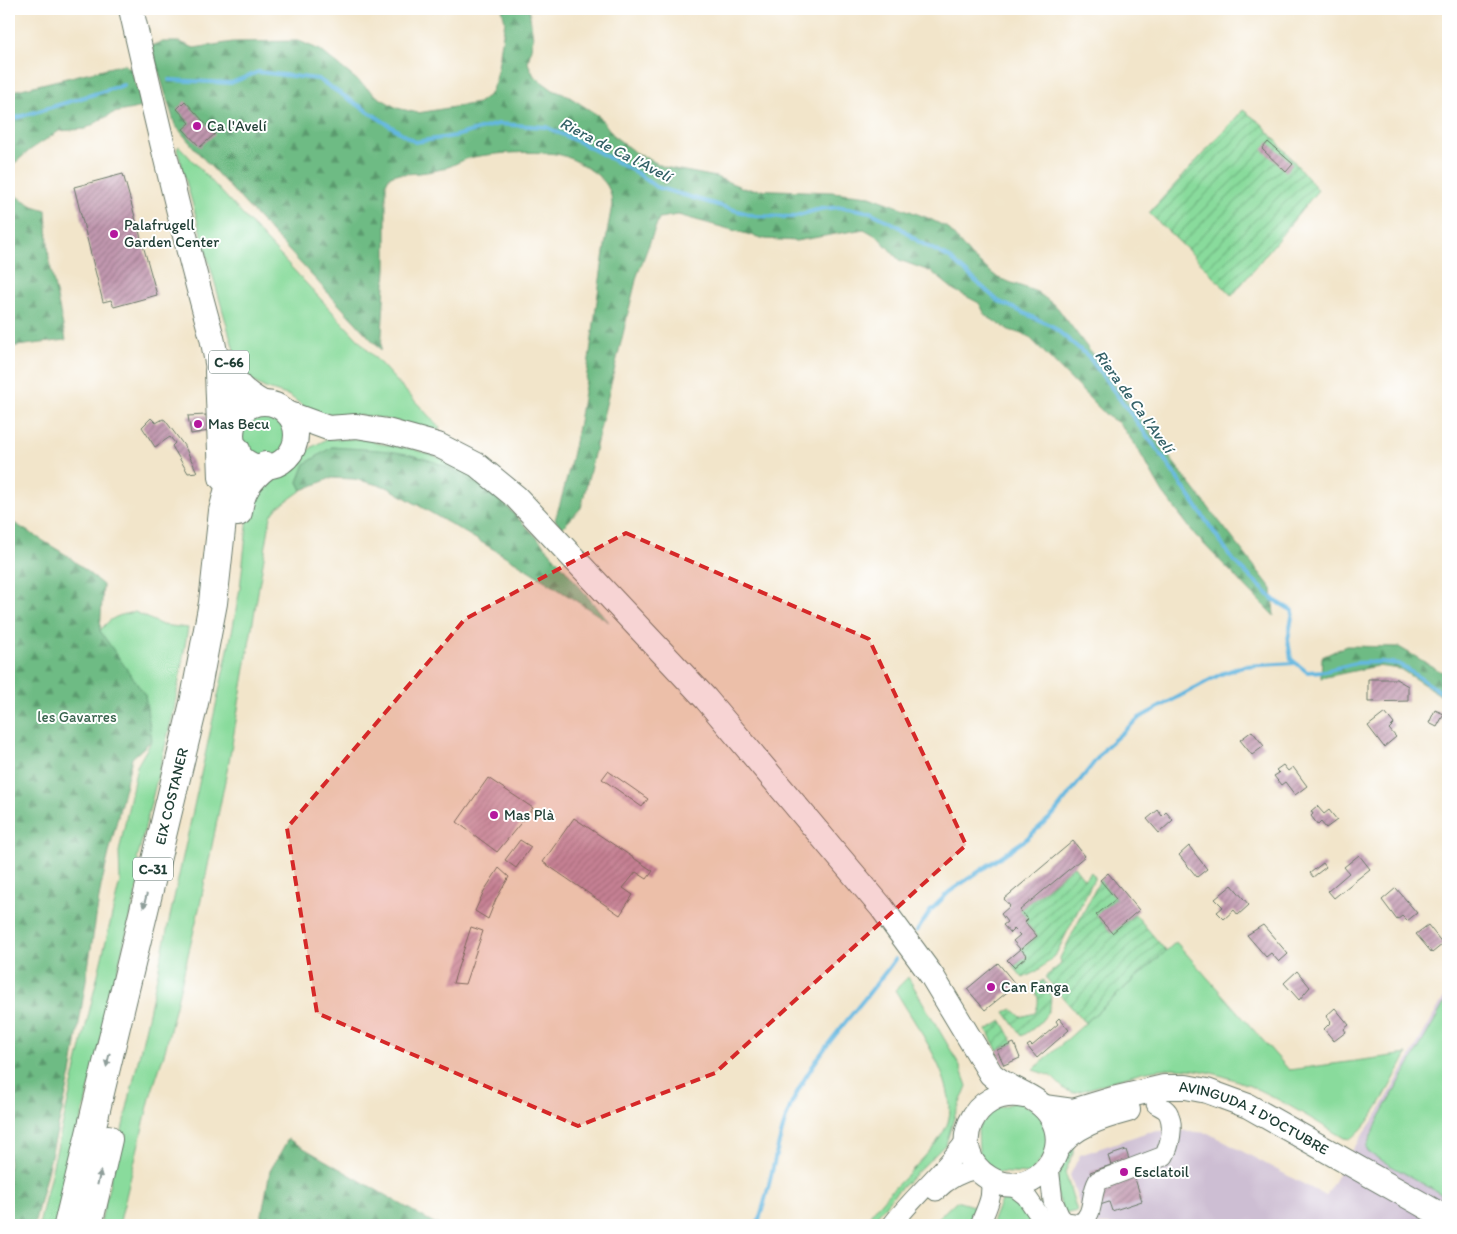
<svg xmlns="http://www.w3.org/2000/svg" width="1457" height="1234" viewBox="0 0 1457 1234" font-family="Itim,sans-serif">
<defs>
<pattern id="forest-firs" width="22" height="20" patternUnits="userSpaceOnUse" patternTransform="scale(1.25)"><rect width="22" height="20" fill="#6ebb84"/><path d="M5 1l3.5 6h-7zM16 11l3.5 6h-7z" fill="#5a996d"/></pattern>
<pattern id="garden-furrows" width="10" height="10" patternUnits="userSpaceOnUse" patternTransform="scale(1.25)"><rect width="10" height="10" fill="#89db9c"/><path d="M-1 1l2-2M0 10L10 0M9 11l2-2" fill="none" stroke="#6fb380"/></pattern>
<pattern id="building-hatch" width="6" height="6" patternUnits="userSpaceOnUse" patternTransform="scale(1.25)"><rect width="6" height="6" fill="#c197af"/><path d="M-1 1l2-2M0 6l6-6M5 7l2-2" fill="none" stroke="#9c7c8f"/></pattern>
</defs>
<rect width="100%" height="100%" fill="#fff"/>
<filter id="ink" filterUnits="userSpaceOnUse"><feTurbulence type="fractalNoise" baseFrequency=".02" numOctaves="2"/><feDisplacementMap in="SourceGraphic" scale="10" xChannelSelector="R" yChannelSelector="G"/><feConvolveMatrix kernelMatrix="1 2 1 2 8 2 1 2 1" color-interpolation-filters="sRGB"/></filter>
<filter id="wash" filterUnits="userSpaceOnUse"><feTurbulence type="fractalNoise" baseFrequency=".0096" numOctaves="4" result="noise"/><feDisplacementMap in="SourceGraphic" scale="20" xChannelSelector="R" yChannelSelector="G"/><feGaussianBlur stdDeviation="1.12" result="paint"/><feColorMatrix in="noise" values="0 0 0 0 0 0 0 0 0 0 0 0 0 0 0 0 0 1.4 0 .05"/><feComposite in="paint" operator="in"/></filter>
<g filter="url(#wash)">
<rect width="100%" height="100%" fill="#f2e5ca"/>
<path fill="#cdbed3" d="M1448,990V1225H1086L1070,1175L1080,1155L1148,1132L1174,1130L1208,1133L1326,1196L1345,1161L1380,1110Z"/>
<g fill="#89db9c" stroke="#548c68">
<path d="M179,146L440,428L436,432L415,425L369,416L312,413L290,396L265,388L252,381L245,375L237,361L177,149Z"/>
<circle cx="265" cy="435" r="23"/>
<path d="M327,439H369L376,443L413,449L438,457L468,472L492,488L521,522L493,495L459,473L416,456L332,447L305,464L298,482L302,490L277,508L271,516L230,756L200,905L165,1051L151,1094L119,1225H100L147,1022L233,627L240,588L250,500L267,478L289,470L312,447Z"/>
<path d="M135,612L162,625L188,628L174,710L137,860L143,865L56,1225H39L120,881L119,852L137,766L152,740L111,648L100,631C110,617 119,615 135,612Z"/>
<path d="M1176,942L1289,1070L1407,1054C1393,1080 1374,1121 1351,1139L1344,1138C1287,1105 1223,1059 1153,1070C1126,1074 1100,1087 1073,1093L1064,1089L1051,1076L1033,1070Z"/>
<path d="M908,977L959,1064L967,1086L955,1115L946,1144L891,1198L870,1225H863C882,1196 910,1175 932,1148C938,1141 945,1131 948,1122C960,1084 913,1021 895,990Z"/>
<path d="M1448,997V1198L1374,1156L1368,1152L1366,1147L1381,1115Z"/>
<path d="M1017,1102L1040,1112L1052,1146L1030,1174L994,1172L979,1153L978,1128L993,1109Z"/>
<path d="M1073,1143V1154L1065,1172L1077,1211L1064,1214L1055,1188L1059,1173Z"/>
<path d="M1002,1198C1018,1201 1026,1212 1035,1225H994L993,1220Z"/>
<path d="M956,1201L980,1208L973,1225H931Z"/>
</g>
<g fill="url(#forest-firs)" stroke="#467c5c">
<path d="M502,9H529L533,38L528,63L534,76L553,90L568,96L599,116L614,136L633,151L664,167L716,177L746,189L832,192L870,196L928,218L948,228L971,256L998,278L1037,292L1057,307L1163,449L1272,589L1274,616L1196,536L1163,493L1136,446L1119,423L1107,416L1028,336L1009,330L986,316L979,303L954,290L932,272L899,260L878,237L864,229L796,241L765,239L678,215L659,218L637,276L581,508L562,528L555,520C588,417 592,311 612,205C612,189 605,180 592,171C583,165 572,158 561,155C541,150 489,153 469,158C461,160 453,166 445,168C429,173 411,174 395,174L389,177L386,183V268L381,350L201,156L175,125L151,46L161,42H180L194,48L233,42L299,41L320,50L378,97L397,108L418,113L478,103L490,94L496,80L505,21Z"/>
<path d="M124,64L131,69L143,107L113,113L85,129L59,131L30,150L9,168L10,192L33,206L46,210L49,260L66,340L9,347V92Z"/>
<path d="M332,447C359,449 389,449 415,456C499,476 556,561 609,622L517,563L387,487L354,479L331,478L302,490L298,482L305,464Z"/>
<path d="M9,520L68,556L103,585L100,631L145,695L152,740L132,758L101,886L71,1074L34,1225H9Z"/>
<path d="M1346,646L1399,647L1440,671L1448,673V700L1400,669L1377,666L1321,678L1322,657Z"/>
<path d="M288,1139L423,1217L438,1225H260L270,1171Z"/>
</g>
<g fill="url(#garden-furrows)" stroke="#548c68">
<path d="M1243,110L1262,124L1318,190L1232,296L1192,254L1149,213Z"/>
<path d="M1074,866L1084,879L1091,872L1095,877L1055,956L1037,971L1023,978L1014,967L1027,956L1021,949L1037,936L1025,922L1028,919L1020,910Z"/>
<path d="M1100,880L1116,899L1096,915L1112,933L1135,914L1166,951L1085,1023L1045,977L1061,964L1060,958Z"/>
<path d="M1043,980C1062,1003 1043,1024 1022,1036L1005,1012L1012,1009L1021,1017L1035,1013C1040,1002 1039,997 1033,987Z"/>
<path d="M1002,1021L1014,1043L997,1050L987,1030Z"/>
</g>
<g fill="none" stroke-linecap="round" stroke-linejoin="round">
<g stroke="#64b7e0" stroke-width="4">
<path d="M169,80L231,83L258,72L318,79L415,142L455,136L498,124L546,127L589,147L637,173L656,187L755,216L792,217L820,209L842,207L870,212L898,226L919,242L950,258L998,301L1052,326L1088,356L1162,456L1233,560L1274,600L1293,611L1288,640L1291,659L1307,672L1325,671L1356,663L1380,662L1399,664L1448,697"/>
<path d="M9,120L124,85"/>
<path d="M917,931L931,910L949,892L1025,840L1053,815L1107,746L1139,718L1221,674L1244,666L1295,663"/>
<path d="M757,1225C772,1186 775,1143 791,1105C816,1049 861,1008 895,959"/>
</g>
</g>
<g id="blocks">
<g fill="url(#building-hatch)">
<path d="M185,101L215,134L200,147L183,129L190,123L177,109Z"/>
<path d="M1268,142L1293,164L1286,172L1262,149Z"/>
<path d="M123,174L157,295L114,307L111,300L103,302L74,187Z"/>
<path d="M206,415L209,431L191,434L188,416Z"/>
<path d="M151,418L156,423L163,419L165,420L185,447L197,472L188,473L172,446L175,443L170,437L155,447L142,427Z"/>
<path d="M1368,679H1396L1408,686V701L1368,702Z"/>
<path d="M1435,710L1444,714L1437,727L1429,723Z"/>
<path d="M1385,713L1394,724L1389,729L1396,737L1384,747L1368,726Z"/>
<path d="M1252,731L1264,746L1252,755L1240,740Z"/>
<path d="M1283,765L1288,771L1293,767L1307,786L1295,795L1285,782L1281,785L1274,776L1279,773L1276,770Z"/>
<path d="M608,771L648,799L642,807L602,779Z"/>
<path d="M488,778L533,808L497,852L457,822Z"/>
<path d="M1317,806L1324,814L1329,810L1337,820L1326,828L1321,822L1318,825L1311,816L1313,814L1311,811Z"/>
<path d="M1158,810L1162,816L1166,812L1173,820L1159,833L1147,819Z"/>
<path d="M574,818L653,871L647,879L636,872L623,888L633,895L620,915L543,862Z"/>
<path d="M520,840L531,847L516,868L505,860Z"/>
<path d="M1073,841L1085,856L1020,910L1028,919L1025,922L1037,936L1021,949L1027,956L1014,967L1007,960L1020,949L1013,941L1020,935L1014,929L1010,933L1003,925L1007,922L1001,914L1010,906L1004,899Z"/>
<path d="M1189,846L1207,869L1197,877L1179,855Z"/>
<path d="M1359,855L1370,869L1334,898L1328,891L1349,873L1344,867Z"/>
<path d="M1323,863L1326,867L1313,877L1310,873Z"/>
<path d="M499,868L509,877L496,899L488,919L475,911L484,891Z"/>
<path d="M1108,873L1139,910L1112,933L1096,915L1116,899L1100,880Z"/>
<path d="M1232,885L1249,905L1238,915L1234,910L1224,919L1217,912L1223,907L1215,899Z"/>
<path d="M1396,888L1417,913L1407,921L1402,916L1397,920L1382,900Z"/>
<path d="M1263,925L1288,954L1279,962L1271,953L1266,957L1247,935Z"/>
<path d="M1428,925L1443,944L1432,953L1416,934Z"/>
<path d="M471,927L483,931L465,984L453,983Z"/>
<path d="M998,963L1016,985L985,1010L967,989Z"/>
<path d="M1297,971L1310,987L1299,1000L1284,983Z"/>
<path d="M1335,1008L1349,1025L1344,1029L1346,1032L1334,1041L1324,1029L1331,1022L1326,1016Z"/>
<path d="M1059,1018L1069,1030L1037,1058L1027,1046L1030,1044L1032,1046L1058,1024L1056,1021Z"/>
<path d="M1014,1043L1020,1058L1004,1065L997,1050Z"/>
<path d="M1126,1150L1142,1201L1112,1211L1109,1202L1100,1205L1090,1172L1111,1165L1108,1156Z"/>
</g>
</g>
</g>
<g filter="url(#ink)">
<use href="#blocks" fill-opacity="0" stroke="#697868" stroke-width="1"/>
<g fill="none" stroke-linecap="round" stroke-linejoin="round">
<defs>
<g id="minor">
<path d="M1049,1167L1053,1201L1063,1224"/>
<path d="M1012,1185L1026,1196L1046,1225"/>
<path d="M936,1191C948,1179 961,1172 978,1169"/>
<path d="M1057,1215L1066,1222L1080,1224C1096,1213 1089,1196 1098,1181L1164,1156C1170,1146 1174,1126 1169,1115C1167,1109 1161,1107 1156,1104"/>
<path d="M892,1225C915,1194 945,1171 967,1139"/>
<path d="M980,1225C986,1208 995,1196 989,1178"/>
</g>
<g id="major">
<path d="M131,9C156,118 181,226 211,334C218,359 219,397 237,417"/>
<path d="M229,362C233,384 244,392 263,403"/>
<circle cx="264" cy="435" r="32"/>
<path d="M287,413L328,428L356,426L387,431L438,445L477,465L516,497L706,699L882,908L932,976L991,1074C1009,1091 1040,1095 1052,1118C1074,1157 1028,1202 989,1178C944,1151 973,1085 1024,1096"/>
<path id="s1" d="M1044,1107L1073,1111L1113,1099L1164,1087H1186L1207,1091L1248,1106L1448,1219"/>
<path d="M1057,1149C1072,1126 1102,1117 1128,1110"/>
</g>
<g id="highway">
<path d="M219,372L223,477"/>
<path d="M238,512C240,491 249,479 265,466"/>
<path id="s2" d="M68,1225L194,703L213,603L223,511L232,477L236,450"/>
<path d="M88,1225L108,1139"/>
</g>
</defs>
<use href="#minor" stroke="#697868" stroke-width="21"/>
<use href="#major" stroke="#697868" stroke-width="26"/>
<use href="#highway" stroke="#697868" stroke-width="30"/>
<use href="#minor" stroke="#fff" stroke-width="19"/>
<use href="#major" stroke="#fff" stroke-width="24"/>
<use href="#highway" stroke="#fff" stroke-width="28"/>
</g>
<defs><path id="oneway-solid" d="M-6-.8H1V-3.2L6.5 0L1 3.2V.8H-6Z" transform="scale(1.25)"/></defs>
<g fill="#8f9e9a">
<use href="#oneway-solid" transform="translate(145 901) rotate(104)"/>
<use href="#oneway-solid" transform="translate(108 1060) rotate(103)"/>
<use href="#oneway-solid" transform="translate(99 1178) rotate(-77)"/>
</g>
</g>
<path fill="#d62828" fill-opacity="0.2" stroke="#d62828" stroke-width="4" stroke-dasharray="10 6" stroke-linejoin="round" d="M626,533L869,639L966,845L715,1073L578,1126L317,1013L287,828L465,619Z"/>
<g fill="#b5179e" stroke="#fff" stroke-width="2">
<circle cx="197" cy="126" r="5"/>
<circle cx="114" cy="234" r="5"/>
<circle cx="198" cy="424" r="5"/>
<circle cx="494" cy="815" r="5"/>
<circle cx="991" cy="987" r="5"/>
<circle cx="1124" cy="1172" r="5"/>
</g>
<g text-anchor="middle" stroke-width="4" stroke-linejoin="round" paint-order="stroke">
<g fill="#fff" stroke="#627771" stroke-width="1">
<rect x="209" y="350.5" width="40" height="23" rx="4"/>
<rect x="133" y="857.5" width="40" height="23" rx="4"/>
</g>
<g font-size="14" font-weight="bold" fill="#1f3d34">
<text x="229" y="367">C-66</text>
<text x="153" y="874">C-31</text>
</g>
<g font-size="15" fill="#1f3d34" stroke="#fff" text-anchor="start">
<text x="207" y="131">Ca l'Avelí</text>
<text x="124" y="230">Palafrugell<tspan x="124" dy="17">Garden Center</tspan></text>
<text x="208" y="429">Mas Becu</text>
<text x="504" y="820">Mas Plà</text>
<text x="1001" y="992">Can Fanga</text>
<text x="1134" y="1177">Esclatoil</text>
</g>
<g font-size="15" fill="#3a644e" stroke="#fff">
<text x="77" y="722">les Gavarres</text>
</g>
<g font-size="15" fill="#1f3d34" stroke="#fff">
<text dy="5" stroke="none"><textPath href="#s2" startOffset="441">EIX COSTANER</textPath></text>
<text dy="5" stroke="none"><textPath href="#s1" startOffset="220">AVINGUDA 1 D'OCTUBRE</textPath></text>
</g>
<g font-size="16" font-style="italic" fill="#346268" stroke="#fff">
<text transform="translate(616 149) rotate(27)" y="6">Riera de Ca l'Avelí</text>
<text transform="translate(1135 401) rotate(54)" y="6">Riera de Ca l'Avelí</text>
</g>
</g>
<rect width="1457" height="1234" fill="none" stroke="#fff" stroke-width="30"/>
</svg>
